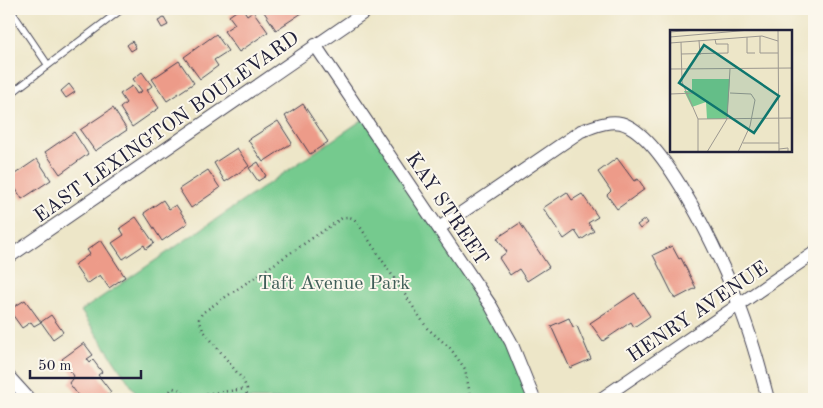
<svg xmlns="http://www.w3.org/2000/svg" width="823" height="408" viewBox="0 0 823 408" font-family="'Old Standard TT',serif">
<rect width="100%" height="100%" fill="#fbf7ec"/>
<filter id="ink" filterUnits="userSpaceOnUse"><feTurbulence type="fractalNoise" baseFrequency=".02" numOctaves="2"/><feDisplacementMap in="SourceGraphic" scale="10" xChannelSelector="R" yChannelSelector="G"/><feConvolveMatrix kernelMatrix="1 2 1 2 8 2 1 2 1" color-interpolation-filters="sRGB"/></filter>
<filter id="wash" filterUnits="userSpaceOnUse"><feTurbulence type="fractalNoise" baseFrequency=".0096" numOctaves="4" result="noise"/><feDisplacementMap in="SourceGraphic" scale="20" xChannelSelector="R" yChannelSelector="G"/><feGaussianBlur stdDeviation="1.12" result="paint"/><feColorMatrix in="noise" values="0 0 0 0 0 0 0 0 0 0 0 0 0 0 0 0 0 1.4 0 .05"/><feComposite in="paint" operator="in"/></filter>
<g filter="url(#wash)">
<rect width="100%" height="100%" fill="#ede6c8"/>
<path fill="#74ca8e" stroke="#4b7664" d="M365,118L491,306L534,399H140L81,311Z"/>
<g id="blocks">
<g fill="#ed9b89">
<path d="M239,9H243L247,15L253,11L268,32L239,52L224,31L235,24L229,16Z"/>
<path d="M262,9H308L276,30Z"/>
<path d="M164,18L168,25L162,28L158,21Z"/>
<path d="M216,34L228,51L214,60L218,66L200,79L184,57Z"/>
<path d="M132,41L136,48L131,51L127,45Z"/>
<path d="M179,61L194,83L167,101L152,79Z"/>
<path d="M142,72L152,86L147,90L159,108L132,127L120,108L126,103L120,94L132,86L137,94L142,91L133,79Z"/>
<path d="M69,84L75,92L66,98L61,91Z"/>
<path d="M303,104L328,142L310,154L285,116Z"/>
<path d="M113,108L127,130L95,151L80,130Z"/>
<path d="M278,121L292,143L263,162L248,140Z"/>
<path d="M74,132L88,154L60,174L45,152Z"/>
<path d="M237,148L249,166L225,182L214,163Z"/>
<path d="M617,158L634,181L638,179L645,189L617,209L607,195L611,191L598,172Z"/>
<path d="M37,159L51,180L22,199L9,178Z"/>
<path d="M258,162L266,176L258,181L249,168Z"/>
<path d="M208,170L220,188L191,208L179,189Z"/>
<path d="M567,192L572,200L582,194L598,217L588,223L594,231L581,240L575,231L564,239L543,208Z"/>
<path d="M163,200L169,209L176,205L188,223L162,241L144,213Z"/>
<path d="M136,217L154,243L146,249L144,245L123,259L112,243L124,235L120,228Z"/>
<path d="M645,219L648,223L640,229L637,225Z"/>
<path d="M520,223L549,267L527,281L519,269L510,275L499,258L507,252L497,238Z"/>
<path d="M101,240L125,277L109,288L100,275L87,284L74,265L90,254L87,250Z"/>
<path d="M672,246L679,259L681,258L696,288L675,299L653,255Z"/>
<path d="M635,293L650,316L634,327L631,322L603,341L590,323Z"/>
<path d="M25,300L41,322L34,326L31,322L22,328L9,310Z"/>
<path d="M51,315L63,332L53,339L41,322Z"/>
<path d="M569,318L573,327L577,326L591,359L570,368L551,326Z"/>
<path d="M84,343L93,355L87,359L90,363L93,360L102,372L98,375L111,392L100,399H81L69,383L74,376L62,359Z"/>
</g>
</g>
</g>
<g filter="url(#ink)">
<use href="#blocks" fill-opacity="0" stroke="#403f50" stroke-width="1"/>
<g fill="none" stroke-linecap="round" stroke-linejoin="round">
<defs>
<g id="service">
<path d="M10,9L48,65"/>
<path d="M9,80L15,90"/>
<path d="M9,95L122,9"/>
</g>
<g id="minor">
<path d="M315,45L491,306L511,342L534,399"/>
<path d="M439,228L581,131C593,127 608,120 621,123C665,135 723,263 739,305C751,335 760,368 768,399"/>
<path d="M9,257L369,9"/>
<path d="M9,377L29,399"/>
<path d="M601,399L814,253"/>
</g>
</defs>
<use href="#service" stroke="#403f50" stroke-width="8"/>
<use href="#minor" stroke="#403f50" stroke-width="14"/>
<g stroke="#403f50" stroke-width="2.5" stroke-dasharray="1 4" stroke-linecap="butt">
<path d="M172,399L168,393L173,388L180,390L187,396L246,389"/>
<path d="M246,399L247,389L243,380L203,330L199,319L202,313L342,218C349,216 352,217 357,222L427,328L450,348L465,369L471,399"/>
</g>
<use href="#service" stroke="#fff" stroke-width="6"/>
<use href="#minor" stroke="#fff" stroke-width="12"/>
</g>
</g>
<g text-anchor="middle" stroke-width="4" stroke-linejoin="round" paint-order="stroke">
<g font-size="20" fill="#22223b" stroke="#fbf7ec">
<text transform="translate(166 126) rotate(-35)" y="7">EAST LEXINGTON BOULEVARD</text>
<text transform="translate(448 208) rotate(56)" y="7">KAY STREET</text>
<text transform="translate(697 311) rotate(-34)" y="7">HENRY AVENUE</text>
</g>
<g font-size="20" fill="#3f5d58" stroke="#fbf7ec">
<text x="334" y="289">Taft Avenue Park</text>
</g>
</g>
<g transform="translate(670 30)">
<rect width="122" height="122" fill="#ede6c8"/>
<path d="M22,49H60L57,89H37L36,72L22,77L14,61H22Z" fill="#74ca8e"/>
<path fill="none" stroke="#9c9890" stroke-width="1" d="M108,0L109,122M0,2L26,0M90,6V23H108M0,7L80,0M77,7V23H85M29,10L30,25M11,12L12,52L28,89V122M0,13L92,6L108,11M11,24L58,23V14H46L45,9M0,39L123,38M60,63L81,64L85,70L80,96L68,122M0,64L25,63M28,89L123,88M73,113H109M109,119L118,118V122H109M37,122L57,89L60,39"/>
<path fill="#0f766e" fill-opacity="0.15" stroke="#0f766e" stroke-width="2.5" d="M34,15L109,66L84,103L9,53Z"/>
<rect width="122" height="122" fill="none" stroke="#22223b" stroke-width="2.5"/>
</g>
<rect width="823" height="408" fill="none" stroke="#fbf7ec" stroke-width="30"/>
<path d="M30 370v8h111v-8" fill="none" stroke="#22223b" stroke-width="2.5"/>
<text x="38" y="370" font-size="15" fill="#22223b" stroke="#fbf7ec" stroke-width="4" paint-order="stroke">50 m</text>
</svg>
